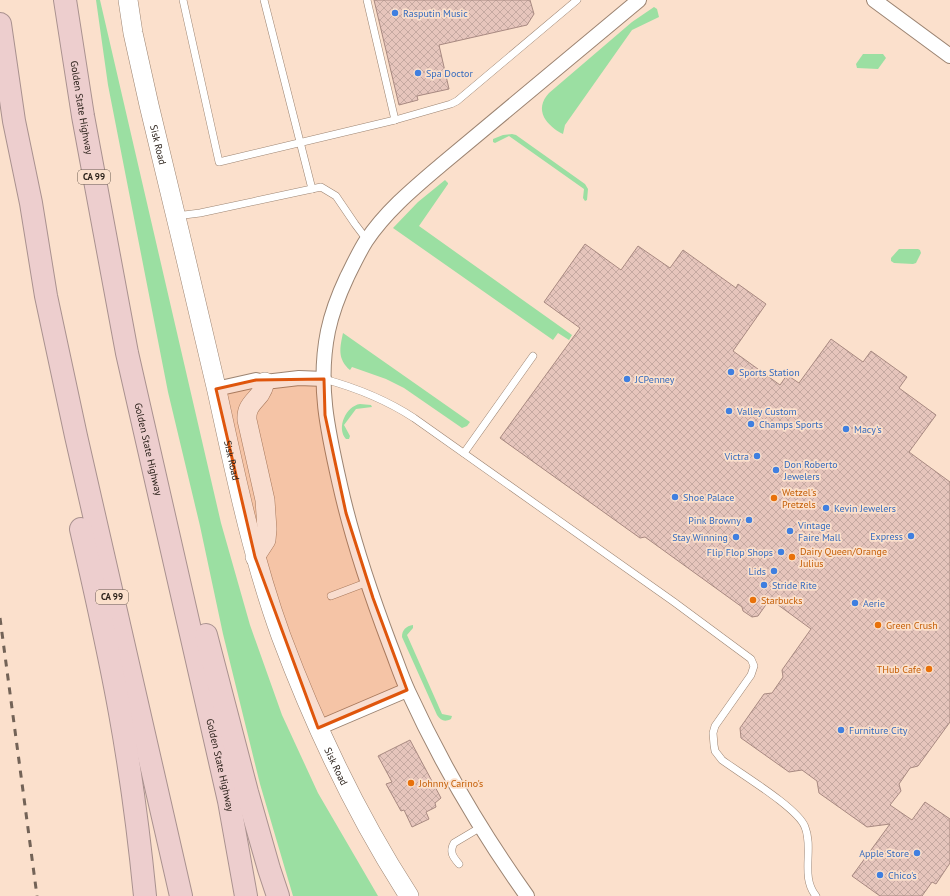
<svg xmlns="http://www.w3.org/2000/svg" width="950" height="896" viewBox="0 0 950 896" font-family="'PT Sans',sans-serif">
<defs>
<pattern id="building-cross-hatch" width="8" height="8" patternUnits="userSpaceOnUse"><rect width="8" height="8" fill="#e6c5bc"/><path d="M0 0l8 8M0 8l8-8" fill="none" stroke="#c5a9a1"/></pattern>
</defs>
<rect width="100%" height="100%" fill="#fbe0cc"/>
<g fill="#9bdfa2">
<path d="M96,0H100L221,523L250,625L282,715L318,793L378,896H293L260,784L223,634L200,526L168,392L108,85Z"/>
<path d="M654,7L657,9L659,17L632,30L565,125L563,134C547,126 533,110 549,93L632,22Z"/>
<path d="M863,54H883L886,58L878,69L857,68L856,64Z"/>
<path d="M512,134L516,135L585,184L588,189L587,200L585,201L583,198L584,189L509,136L495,143L493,142V139L503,135Z"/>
<path d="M445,180L448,183V184L419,226L572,335L569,340L558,333L553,340L393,228L418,202Z"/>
<path d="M899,249H918L920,250L921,253L916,263L913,264L894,263L891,261V258Z"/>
<path d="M343,333L470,422L467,426L462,428L404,388L386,379L352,367L350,370C337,359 340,347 343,333Z"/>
<path d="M360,404L371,405L372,407L356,409L344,425L350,436L349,439H346C336,428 346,406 360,404Z"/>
<path d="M413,625V628L407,635L442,714L452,716L451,719C445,722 441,721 437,715L402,637C402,630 406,626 413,625Z"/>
</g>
<g fill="url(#building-cross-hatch)" stroke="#a88981">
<path d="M374,0H530L534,14L527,25L439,45L449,89L417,96L418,100L399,105Z"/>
<path d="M585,244L621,270L638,246L670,268L683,250L736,288L738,284L766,304L733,351L780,385L787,375L799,383L831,339L863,362L871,351L907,377L899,388L936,415L909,452L950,482V722L918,766L910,768L899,784L901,791L890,805L912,820L925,802L950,819V863L936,884L932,882L922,896H880L852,876L890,824L867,827L819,793L817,781L802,770L789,772L741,738L740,728L764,694L772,693L783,677L782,670L811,629L770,599L758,616L752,617L743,611L742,607L645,537L640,538L500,438L580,328L544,302Z"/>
<path d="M410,740L441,798L435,803L436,807L426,812L429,819L412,827L404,810L401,811L386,784L392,782L378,756Z"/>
</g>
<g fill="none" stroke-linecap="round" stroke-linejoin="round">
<defs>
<g id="lane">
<path d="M183,0L219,162L395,120L451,104L457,101L577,0"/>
<path d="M264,0L312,189"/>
<path d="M367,0L395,120"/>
<path d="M176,216L200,213L321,187L336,196L355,224L367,240"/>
<path d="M324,379C357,388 385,399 414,418L674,602L751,659L754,666L751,675L715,726L713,733L714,745L715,751L722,760C741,774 798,808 805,827C814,849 800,877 816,896"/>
<path d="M464,453L533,356"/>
<path d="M331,596L368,582"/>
<path d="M459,864C453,857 449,852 454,843L481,827"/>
</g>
<g id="street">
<path d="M874,0L950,56"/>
<path d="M216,389L256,380L265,382L299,378L324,379"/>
<path d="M318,728L407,690"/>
<path d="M527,896C482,833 440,761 408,691C401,676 396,660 390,645C370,592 352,539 340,485C328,432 317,385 328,331C332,312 339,294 347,277C353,265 359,252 366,241C386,211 414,188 441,165L639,0"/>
</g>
<g id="secondary">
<path id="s1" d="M128,0L133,33L149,105C172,200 195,296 217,391C235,473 252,556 281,636C315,727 356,814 409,896"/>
<path d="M255,557L266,540L267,529L265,500L247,420C246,407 253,403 260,394C262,391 264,386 265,382"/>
</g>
<g id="highway">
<path id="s2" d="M65,0L83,116L127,353L229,801L246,896"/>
<path d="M0,24L14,121L31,203L46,296L76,436L181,896"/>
<path d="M81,529C95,590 109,651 120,713C131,774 139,835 145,896"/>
<path d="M206,635L247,792L269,869L278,896"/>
</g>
</defs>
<use href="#lane" stroke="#9c8472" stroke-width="8"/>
<use href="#street" stroke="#9c8472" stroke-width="16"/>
<use href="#secondary" stroke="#9c8472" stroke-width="20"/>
<use href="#highway" stroke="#a9918f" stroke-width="24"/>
<use href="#lane" stroke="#fff" stroke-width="7"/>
<use href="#street" stroke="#fff" stroke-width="14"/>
<use href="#secondary" stroke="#fff" stroke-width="19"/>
<use href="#highway" stroke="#edcece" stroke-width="22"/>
<path stroke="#736357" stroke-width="3" stroke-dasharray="7 7" stroke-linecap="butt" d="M0,618L37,896"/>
</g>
<path fill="#df560d" fill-opacity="0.2" stroke="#df560d" stroke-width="3" stroke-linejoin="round" d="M324,379L325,415L346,513L373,598L407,690L318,728L255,557L216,389L256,380Z"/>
<g fill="#3f7fe0" stroke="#fbe0cc" stroke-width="1.5">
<circle cx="395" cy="13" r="4"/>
<circle cx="418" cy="73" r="4"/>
<circle cx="731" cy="372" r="4"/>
<circle cx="627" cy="379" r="4"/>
<circle cx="729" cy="411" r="4"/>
<circle cx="751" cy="424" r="4"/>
<circle cx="846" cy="429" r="4"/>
<circle cx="757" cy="456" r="4"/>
<circle cx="776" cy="470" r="4"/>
<circle cx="675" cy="497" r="4"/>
<circle cx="826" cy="508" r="4"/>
<circle cx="749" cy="520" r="4"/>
<circle cx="790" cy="531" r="4"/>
<circle cx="911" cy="536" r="4"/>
<circle cx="736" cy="537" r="4"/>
<circle cx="781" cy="552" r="4"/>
<circle cx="774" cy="571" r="4"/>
<circle cx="764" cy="585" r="4"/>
<circle cx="855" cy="603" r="4"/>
<circle cx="841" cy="730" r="4"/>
<circle cx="917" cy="853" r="4"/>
<circle cx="880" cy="875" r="4"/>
</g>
<g fill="#e8710a" stroke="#fbe0cc" stroke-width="1.5">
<circle cx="774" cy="498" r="4"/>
<circle cx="792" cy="557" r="4"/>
<circle cx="753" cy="600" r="4"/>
<circle cx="878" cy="625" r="4"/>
<circle cx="929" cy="669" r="4"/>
<circle cx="411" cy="783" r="4"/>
</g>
<g text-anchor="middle" stroke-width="3.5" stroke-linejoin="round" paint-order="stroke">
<g fill="#fbe0cc" stroke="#695a4f" stroke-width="1">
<rect x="78" y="170" width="32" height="14" rx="3"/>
<rect x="96" y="590" width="32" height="14" rx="3"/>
</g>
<g font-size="9" font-weight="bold" fill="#2b211a">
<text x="94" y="180">CA 99</text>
<text x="112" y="600">CA 99</text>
</g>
<g font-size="10" fill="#366cbe" stroke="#fbe0cc" text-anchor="start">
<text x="403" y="17">Rasputin Music</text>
<text x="426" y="77">Spa Doctor</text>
<text x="739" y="376">Sports Station</text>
<text x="635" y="383">JCPenney</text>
<text x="737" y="415">Valley Custom</text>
<text x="759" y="428">Champs Sports</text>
<text x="854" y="433">Macy's</text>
<text x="749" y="460" text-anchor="end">Victra</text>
<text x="784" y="468">Don Roberto<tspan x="784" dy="12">Jewelers</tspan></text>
<text x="683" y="501">Shoe Palace</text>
<text x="834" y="512">Kevin Jewelers</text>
<text x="741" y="524" text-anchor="end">Pink Browny</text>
<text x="798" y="529">Vintage<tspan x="798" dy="12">Faire Mall</tspan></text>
<text x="903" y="540" text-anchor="end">Express</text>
<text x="728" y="541" text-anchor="end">Stay Winning</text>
<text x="773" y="556" text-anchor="end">Flip Flop Shops</text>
<text x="766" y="575" text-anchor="end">Lids</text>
<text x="772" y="589">Stride Rite</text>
<text x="863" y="607">Aerie</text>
<text x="849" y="734">Furniture City</text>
<text x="909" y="857" text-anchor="end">Apple Store</text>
<text x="888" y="879">Chico's</text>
</g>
<g font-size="10" fill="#2b211a" stroke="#fbe0cc">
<text dy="4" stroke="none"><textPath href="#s2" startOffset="109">Golden State Highway</textPath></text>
<text dy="4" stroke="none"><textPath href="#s1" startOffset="148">Sisk Road</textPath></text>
<text dy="4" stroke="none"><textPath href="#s2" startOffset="457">Golden State Highway</textPath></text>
<text dy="4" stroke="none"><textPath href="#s1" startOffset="472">Sisk Road</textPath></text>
<text dy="4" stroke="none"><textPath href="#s2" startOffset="781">Golden State Highway</textPath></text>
<text dy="4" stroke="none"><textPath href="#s1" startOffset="796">Sisk Road</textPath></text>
</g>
<g font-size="10" fill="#c56008" stroke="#fbe0cc" text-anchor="start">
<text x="782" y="496">Wetzel's<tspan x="782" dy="12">Pretzels</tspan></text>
<text x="800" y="555">Dairy Queen/Orange<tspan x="800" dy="12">Julius</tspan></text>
<text x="761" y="604">Starbucks</text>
<text x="886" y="629">Green Crush</text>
<text x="921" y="673" text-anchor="end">THub Cafe</text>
<text x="419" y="787">Johnny Carino's</text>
</g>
</g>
</svg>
